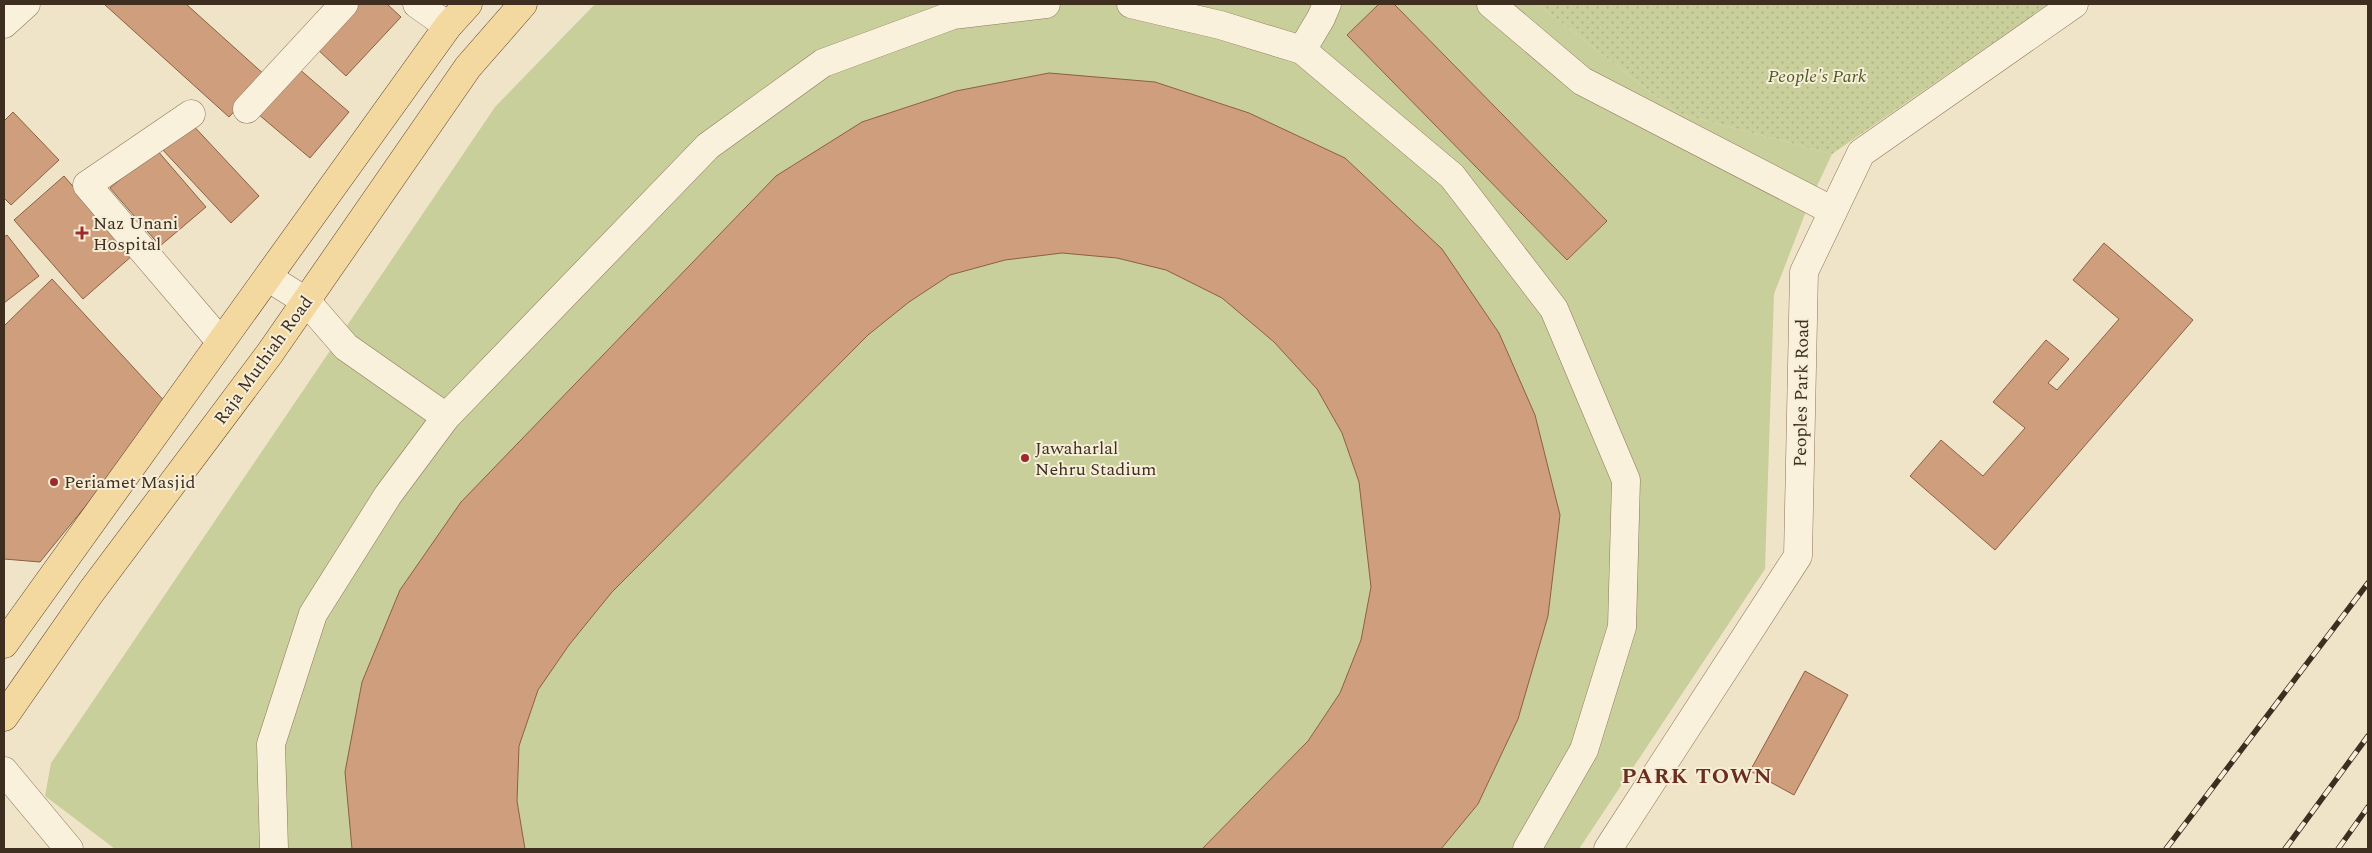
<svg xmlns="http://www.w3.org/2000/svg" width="2372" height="853" viewBox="0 0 2372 853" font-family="Spectral,serif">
<defs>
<pattern id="park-dots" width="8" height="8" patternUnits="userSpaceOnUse" patternTransform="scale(1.25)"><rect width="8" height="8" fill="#c9cf9b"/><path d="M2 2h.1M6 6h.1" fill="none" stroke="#aeb285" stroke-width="1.8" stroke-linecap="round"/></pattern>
</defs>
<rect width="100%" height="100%" fill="#f0e4c8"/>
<path fill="#c9cf9b" d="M595,4H1538L1677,113L1832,154L1810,201L1774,294L1765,569L1579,849H115L45,796L51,763L495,107Z"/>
<path fill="url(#park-dots)" d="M1538,4H2049L1832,154L1677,113Z"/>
<g fill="#cf9f7d" stroke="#8d5f41">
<path d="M104,4H186L267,77L229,117Z"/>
<path d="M355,4H387L401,17L346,76L315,47Z"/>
<path d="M1379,4H1394L1607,221L1567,260L1347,35Z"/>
<path d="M298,68L349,112L310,158L258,114Z"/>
<path d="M1049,73L1155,82L1249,113L1345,158L1442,249L1499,333L1535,415L1560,515L1548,616L1518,719L1478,804L1441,849H1202L1308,741L1340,693L1361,640L1371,587L1359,482L1342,433L1317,389L1274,342L1222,298L1166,270L1117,258L1062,253L1005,260L950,275L909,302L868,335L612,592L569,645L538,690L519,746L517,801L525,849H352L345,772L362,682L400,590L461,502L776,176L862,122L956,91Z"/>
<path d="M13,112L59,160L11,205L4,198V121Z"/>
<path d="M189,121L259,196L231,223L161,148Z"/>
<path d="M156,149L206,207L160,246L110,188Z"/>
<path d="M64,176L133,255L83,299L14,220Z"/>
<path d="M7,235L39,276L4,303V237Z"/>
<path d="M2104,243L2193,320L1995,550L1910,476L1941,440L1983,476L2025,428L1993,402L2046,340L2069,359L2048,383L2057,390L2119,319L2073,280Z"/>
<path d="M52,279L168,405L40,562L4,559V326Z"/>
<path d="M1805,671L1848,695L1794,795L1750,771Z"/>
</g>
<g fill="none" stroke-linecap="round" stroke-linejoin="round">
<defs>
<g id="minor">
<path d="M417,4L448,26"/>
<path d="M1131,4L1220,25L1302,50L1452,176L1554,309L1626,480L1622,627L1584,750L1527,849"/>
<path d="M1491,4L1582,81L1833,211"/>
<path d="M4,24L26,4"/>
<path d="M1302,50L1321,18L1327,4"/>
<path d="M247,109L344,4"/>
<path d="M191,114L87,185L220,341"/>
<path d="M269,278L307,302L346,347L446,417"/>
<path d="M4,771L69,849"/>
<path d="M274,849L271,744L313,614L388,495L446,417L708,146L823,63L953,15L1046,4"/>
<path d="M1608,849L1798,556L1804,272L1861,153L2074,4"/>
</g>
<g id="major">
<path d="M4,644L448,26L468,4"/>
<path d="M4,717L91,592L270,353L468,67L523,4"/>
</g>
</defs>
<use href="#minor" stroke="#8d765c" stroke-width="29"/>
<use href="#major" stroke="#5b4430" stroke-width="29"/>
<use href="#minor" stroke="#faf1dc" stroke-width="28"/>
<use href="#major" stroke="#f3d9a0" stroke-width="28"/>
<defs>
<g id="rail">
<path d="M2166,849L2368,583"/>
<path d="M2285,849L2368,736"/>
<path d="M2338,849L2368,807"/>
</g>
</defs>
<use href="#rail" stroke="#3d2e20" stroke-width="5.5"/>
<use href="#rail" stroke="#f7eed8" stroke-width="4" stroke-dasharray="11" stroke-linecap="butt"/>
</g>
<g fill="#9e2a2b" stroke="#f7eed8" stroke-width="2">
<path d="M79.5 225.5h5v5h5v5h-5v5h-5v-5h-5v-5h5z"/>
<circle cx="1025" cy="458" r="5"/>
<circle cx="54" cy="482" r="5"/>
</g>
<g text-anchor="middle" stroke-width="4" stroke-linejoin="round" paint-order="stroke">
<g font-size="18" font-style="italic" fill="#4d5a26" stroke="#f7eed8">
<text x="1817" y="82">People's Park</text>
</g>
<g font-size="18" fill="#3d2e20" stroke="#f7eed8" text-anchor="start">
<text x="93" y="229">Naz Unani<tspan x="93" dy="21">Hospital</tspan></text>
<text x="1035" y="454">Jawaharlal<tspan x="1035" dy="21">Nehru Stadium</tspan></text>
<text x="64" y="488">Periamet Masjid</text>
</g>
<g font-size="18" fill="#3d2e20" stroke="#f7eed8">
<text transform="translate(263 360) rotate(-54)" y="6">Raja Muthiah Road</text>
<text transform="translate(1801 393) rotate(-89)" y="6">Peoples Park Road</text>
</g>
<g font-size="22" font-weight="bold" letter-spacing="1" fill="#6b2e1e" stroke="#f7eed8">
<text x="1697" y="783">PARK TOWN</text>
</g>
</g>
<rect width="2372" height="853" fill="none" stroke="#3d2e20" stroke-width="10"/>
</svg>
